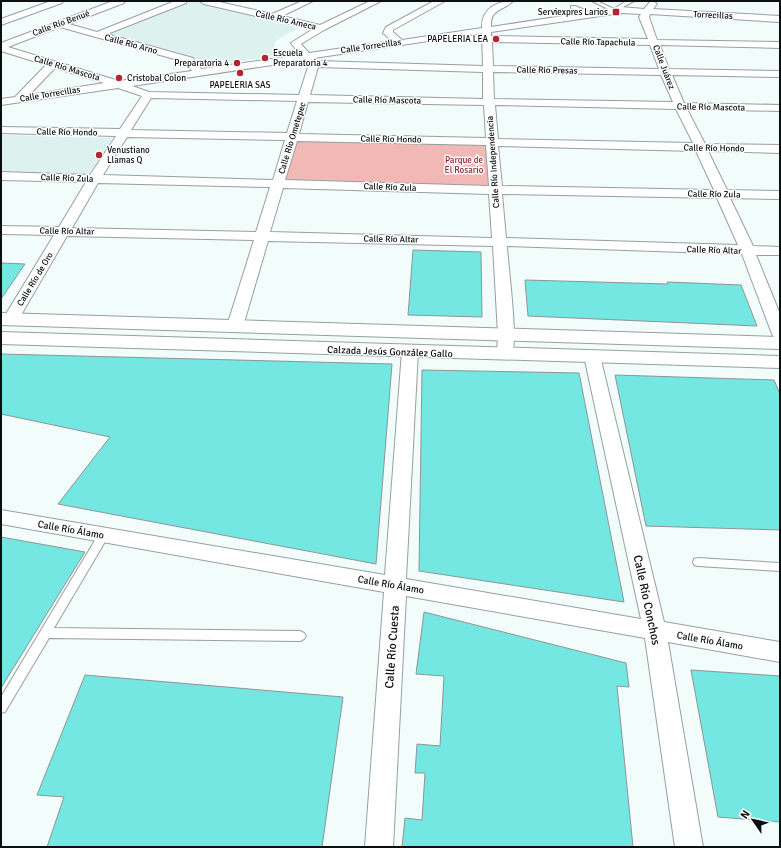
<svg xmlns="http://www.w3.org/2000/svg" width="781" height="848" viewBox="0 0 781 848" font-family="Signika,sans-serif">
<rect width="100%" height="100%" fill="#f1fcfb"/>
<g fill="#ddf1ef">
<path d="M193,1L301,27L281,37L275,42V48L281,55L202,67L196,58L108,34Z"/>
<path d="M1,135L112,138L88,175L1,172Z"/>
</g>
<path fill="#f1b8b5" d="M294,138L489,143L492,188L281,182Z"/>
<g fill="#74e7e2" stroke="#8c9695">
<path d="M413,250L481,252L482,317L408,315Z"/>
<path d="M1,263L25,264L1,299Z"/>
<path d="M525,280L668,284L667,282L741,285L757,326L528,316Z"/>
<path d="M1,354L392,364L376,564L58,504L110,437L1,414Z"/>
<path d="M422,370L579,373L624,602L419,571Z"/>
<path d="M615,375L774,380L780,394V530L646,526Z"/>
<path d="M1,537L85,552L1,688Z"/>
<path d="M424,612L626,663L629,687L617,686L633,847H402L405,818L422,820L425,773H415L417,744L440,746L444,676L416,674Z"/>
<path d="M691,670L780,676V822L718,817Z"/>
<path d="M85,675L343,697L322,847H47L64,797L37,795Z"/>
</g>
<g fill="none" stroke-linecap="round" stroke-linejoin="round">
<defs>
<g id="service">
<path d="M592,1H597L614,9L626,1H634L614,12Z"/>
<path d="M571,6H575L595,14L591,15L571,8Z"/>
<path d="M104,531L108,532L109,535L54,628L300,631L304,633L306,636L304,639L300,641L49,638L5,712L1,713V697L100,532Z"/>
<path d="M698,558L780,563V571L698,566L694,565L693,562L694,559Z"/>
</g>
<g id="minor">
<path d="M51,1H63L62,3L1,25V19Z"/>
<path d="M113,1H125L124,3L69,24L97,32L175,1H187L186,3L107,34L193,58L201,69L300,55L291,43L313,29L204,4L200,1H215L272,14L302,1H313L282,16L320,25L370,1H381L324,30L301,44L309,53L392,41L383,33L386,27L434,1H445L393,30V32L402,40L482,28C481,9 497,1 513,1C504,11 490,8 491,27L621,7L644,9L650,2L653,1L657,4L653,9L780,16V22L650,14L649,17L657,40L780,42V48L660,45L669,69L780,71V77L672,75L684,103L780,105V111L687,109L705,144L780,145V153L708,151L727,190L780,191V199L730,198L753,246L780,247V255H756L780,314V339L774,337L772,334L742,254L507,246C508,266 519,345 511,358L505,359L499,358L497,354L498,334L493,246L268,241L243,326L241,329L235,331L229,329L227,326L254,240L67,236L17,322L11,324L5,322L3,319L54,235L1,234V226L59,227L86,182L1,180V172L90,175L116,136L1,133V127L120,129L142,96L118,88L1,105V99L15,97L46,65L1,51V43ZM621,13L641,14L639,17L648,39L491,36V32ZM60,27L185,62L192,71L119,81L8,47ZM482,33L483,66L317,61L314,58ZM492,42L650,45L659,69L493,66ZM305,60L309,64L299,95L149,92L132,86ZM318,67L483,72V99L310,95ZM55,68L104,83L29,95ZM493,72L661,75L673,102L494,99ZM151,98L297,101L287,133L131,130ZM308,102L484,105L486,138L299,134ZM495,105L676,109L693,143L498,139ZM127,137L285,140L273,180L103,175ZM297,141L486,145L489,186L285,180ZM498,146L696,151L714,190L502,186ZM98,183L270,187L256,232L72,228ZM283,188L489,194L492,238L270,232ZM502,194L717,198L738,245L506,238Z"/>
<path d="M410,346L416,347L418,351L406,579L641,619L584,356L586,352L592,351L598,352L600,356L664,622L780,642V662L668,642L703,847H675L645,638L406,596L393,847H365L384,592L1,524V510L385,575L402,351L404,347Z"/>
</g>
<g id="primary">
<path d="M1,313L780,337V349L1,325Z"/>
<path d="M1,332L780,356V368L1,344Z"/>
</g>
</defs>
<use href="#service" stroke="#96a09f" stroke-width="2"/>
<use href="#minor" stroke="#96a09f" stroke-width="2"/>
<use href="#primary" stroke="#96a09f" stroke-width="2"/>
<use href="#service" fill="#fff" fill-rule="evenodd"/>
<use href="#minor" fill="#fff" fill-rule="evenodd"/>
<use href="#primary" fill="#fff" fill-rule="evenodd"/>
</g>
<g fill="#b52430" stroke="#fff" stroke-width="1.5">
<rect x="612" y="8" width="8" height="8" rx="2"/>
<circle cx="496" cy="39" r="4"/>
<circle cx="265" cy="58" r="4"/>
<circle cx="237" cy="63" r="4"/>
<circle cx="240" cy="73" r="4"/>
<circle cx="119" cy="78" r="4"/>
<circle cx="99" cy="155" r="4"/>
</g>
<g text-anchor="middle" stroke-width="3" stroke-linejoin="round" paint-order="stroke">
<g font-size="9" fill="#0c0f0f" stroke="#fff" text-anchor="end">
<text x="608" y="15">Serviexpres Larios</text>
<text x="488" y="42">PAPELERIA LEA</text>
<text x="273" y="56" text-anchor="start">Escuela<tspan x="273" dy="10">Preparatoria 4</tspan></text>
<text x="229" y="66">Preparatoria 4</text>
<text x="127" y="81" text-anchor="start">Cristobal Colon</text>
<text x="240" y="88" text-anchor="middle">PAPELERIA SAS</text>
<text x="107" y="153" text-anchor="start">Venustiano<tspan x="107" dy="10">Llamas Q</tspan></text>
</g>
<g font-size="9" fill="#0c0f0f" stroke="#fff">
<text transform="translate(713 15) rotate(3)" y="3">Torrecillas</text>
<text transform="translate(286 20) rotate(13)" y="3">Calle Río Ameca</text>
<text transform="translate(61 23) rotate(-20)" y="3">Calle Río Benué</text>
<text transform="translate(598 42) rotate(1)" y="3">Calle Río Tapachula</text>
<text transform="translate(131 44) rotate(15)" y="3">Calle Río Arno</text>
<text transform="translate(371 46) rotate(-8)" y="3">Calle Torrecillas</text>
<text transform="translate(664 67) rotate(69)" y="3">Calle Juárez</text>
<text transform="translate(67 68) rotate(17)" y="3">Calle Río Mascota</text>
<text transform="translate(547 70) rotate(1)" y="3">Calle Río Presas</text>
<text transform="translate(50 94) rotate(-9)" y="3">Calle Torrecillas</text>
<text transform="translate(387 100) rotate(1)" y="3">Calle Río Mascota</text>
<text transform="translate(711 107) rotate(1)" y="3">Calle Río Mascota</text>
<text transform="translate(67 132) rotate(1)" y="3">Calle Río Hondo</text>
<text transform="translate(292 138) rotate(-73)" y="3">Calle Río Ometepec</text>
<text transform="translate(391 139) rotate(1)" y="3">Calle Río Hondo</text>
<text transform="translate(714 148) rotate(1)" y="3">Calle Río Hondo</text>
<text transform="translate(493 162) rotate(-94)" y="3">Calle Río Independencia</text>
<text transform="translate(67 178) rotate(2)" y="3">Calle Río Zula</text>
<text transform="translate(390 187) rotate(2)" y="3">Calle Río Zula</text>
<text transform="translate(714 194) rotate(1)" y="3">Calle Río Zula</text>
<text transform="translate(67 231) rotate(1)" y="3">Calle Río Altar</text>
<text transform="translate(391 239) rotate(1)" y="3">Calle Río Altar</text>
<text transform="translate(714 250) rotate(2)" y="3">Calle Río Altar</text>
<text transform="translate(35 279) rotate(-59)" y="3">Calle Río de Oro</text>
</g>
<g font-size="9" fill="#8a252a" stroke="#fff">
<text x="464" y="163">Parque de<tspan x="464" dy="10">El Rosario</tspan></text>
</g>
<g font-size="10" fill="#0c0f0f" stroke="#fff">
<text transform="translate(390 351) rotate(2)" y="4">Calzada Jesús González Gallo</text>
<text transform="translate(71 529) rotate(10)" y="4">Calle Río Álamo</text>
<text transform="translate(391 584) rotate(10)" y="4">Calle Río Álamo</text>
<text transform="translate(710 640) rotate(10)" y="4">Calle Río Álamo</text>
</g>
<g font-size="12" fill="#0c0f0f" stroke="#fff">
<text transform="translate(647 600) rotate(78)" y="4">Calle Río Conchos</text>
<text transform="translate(392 647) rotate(-86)" y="4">Calle Río Cuesta</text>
</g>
</g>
<rect width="781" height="848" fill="none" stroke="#0c0f0f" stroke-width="4"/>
<g transform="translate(753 820) rotate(304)" stroke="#ffffff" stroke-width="3" paint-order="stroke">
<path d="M0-3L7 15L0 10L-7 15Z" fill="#0c0f0f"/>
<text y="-6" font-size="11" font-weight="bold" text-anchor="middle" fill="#0c0f0f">N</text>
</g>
</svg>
